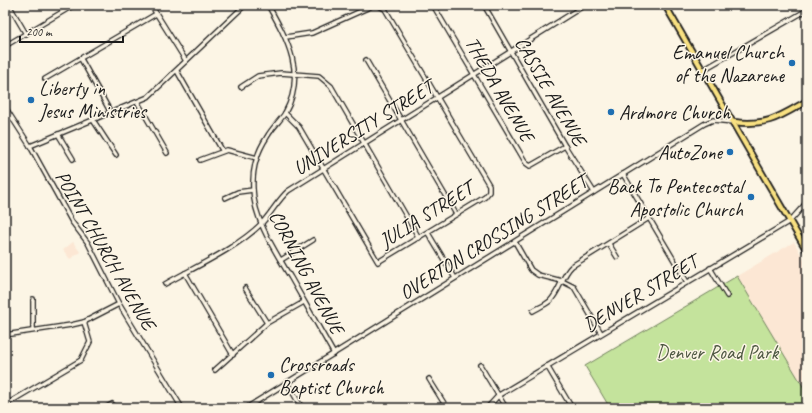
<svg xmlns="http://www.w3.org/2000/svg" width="812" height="413" viewBox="0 0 812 413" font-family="Caveat,sans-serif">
<rect width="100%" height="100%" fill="#fcf5e5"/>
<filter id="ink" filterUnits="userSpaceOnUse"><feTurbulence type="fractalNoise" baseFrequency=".025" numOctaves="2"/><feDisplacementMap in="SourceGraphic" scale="8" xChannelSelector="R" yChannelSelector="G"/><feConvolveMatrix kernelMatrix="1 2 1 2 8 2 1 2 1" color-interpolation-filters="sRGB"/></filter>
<g filter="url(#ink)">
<g fill="#fce7d4">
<path d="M73,242L80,252L70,259L63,250Z"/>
<path d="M794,242L807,265V393L737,276Z"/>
</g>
<path fill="#c4e39c" stroke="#70805c" d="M737,276L807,393V408H610L585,366Z"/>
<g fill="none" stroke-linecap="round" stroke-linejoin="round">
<defs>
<g id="minor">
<path d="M9,5L26,34"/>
<path d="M151,5L186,61"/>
<path d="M268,5C287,39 307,74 285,113C280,121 272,128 267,137C257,152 252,171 253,189C254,220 275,251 291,278C305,303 320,329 334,354"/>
<path d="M433,5L526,163L530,166L565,146"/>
<path d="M484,5L565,146L594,192"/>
<path d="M5,46L74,5"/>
<path d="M81,59L111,113"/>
<path d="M366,60L456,214"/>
<path d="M703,70L807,10"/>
<path d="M177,71L222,150"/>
<path d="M45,79L156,14"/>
<path d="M241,87L258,76L281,73L319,76L331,86L419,238"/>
<path d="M138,103L167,153"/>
<path d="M5,107L30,146L72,222L88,243L119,304L182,408"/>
<path d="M285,113L299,127L378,262L485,197L489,192V185L385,9L379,6H372L312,33L286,37"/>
<path d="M93,120L116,155"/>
<path d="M58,134L73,159"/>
<path d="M30,146L148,97L245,5"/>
<path d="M200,160L227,150L257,158"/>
<path d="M623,174L687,282"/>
<path d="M225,198L238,192L253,190"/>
<path d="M428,233L455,278"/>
<path d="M515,242L531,270L538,275L562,281L574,287L601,333"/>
<path d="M609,244L617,257"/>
<path d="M281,260L313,240"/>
<path d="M710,268L727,296"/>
<path d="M185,273L233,355"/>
<path d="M165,284C195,267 237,248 261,224C271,214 277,201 288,191L585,5"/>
<path d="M245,288L267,323"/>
<path d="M533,311C538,308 545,305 550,301C560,291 562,275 572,266L649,218"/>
<path d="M33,330V299"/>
<path d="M5,335L71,325L84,322L119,304"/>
<path d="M480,365L506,408"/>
<path d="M547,366L572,408"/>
<path d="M215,370L267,323L304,302"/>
<path d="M429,379L447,408"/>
<path d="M287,383L302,408"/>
<path d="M5,405L81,360L90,342L84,322"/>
<path d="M105,408L112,404L114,408"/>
<path d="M246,408L704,124L713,120L733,122"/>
<path d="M487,408L499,395L790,221L807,202"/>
</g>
<g id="major">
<path d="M665,5L807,251"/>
<path d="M734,122C768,126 779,117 807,101"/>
</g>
</defs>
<use href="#minor" stroke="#1c1c1c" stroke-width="6"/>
<use href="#major" stroke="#1c1c1c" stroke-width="8"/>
<use href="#minor" stroke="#fcf5e5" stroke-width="3.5"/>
<use href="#major" stroke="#f9e181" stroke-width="4.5"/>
</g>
</g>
<g fill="#1f6fb2" stroke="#fcf5e5" stroke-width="1.5">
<circle cx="792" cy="63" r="4"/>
<circle cx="31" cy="100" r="4"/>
<circle cx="611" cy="112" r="4"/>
<circle cx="730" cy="152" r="4"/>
<circle cx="751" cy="197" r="4"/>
<circle cx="271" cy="375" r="4"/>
</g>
<g text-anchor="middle" stroke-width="3" stroke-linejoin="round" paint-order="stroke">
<g font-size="20" fill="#1c1c1c" stroke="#fcf5e5" text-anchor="end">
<text x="784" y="59">Emanuel Church<tspan x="784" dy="23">of the Nazarene</tspan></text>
<text x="39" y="95" text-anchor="start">Liberty in<tspan x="39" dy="23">Jesus Ministries</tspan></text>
<text x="619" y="119" text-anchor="start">Ardmore Church</text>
<text x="722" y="159">AutoZone</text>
<text x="743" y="193">Back To Pentecostal<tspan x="743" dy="23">Apostolic Church</tspan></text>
<text x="279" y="371" text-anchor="start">Crossroads<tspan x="279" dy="23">Baptist Church</tspan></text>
</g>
<g font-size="20" fill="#1c1c1c" stroke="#fcf5e5">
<text transform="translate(500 89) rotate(60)" y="7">THEDA AVENUE</text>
<text transform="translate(551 91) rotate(60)" y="7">CASSIE AVENUE</text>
<text transform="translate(363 127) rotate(-32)" y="7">UNIVERSITY STREET</text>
<text transform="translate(426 214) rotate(-32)" y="7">JULIA STREET</text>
<text transform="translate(493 237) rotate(-32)" y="7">OVERTON CROSSING STREET</text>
<text transform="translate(106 250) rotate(60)" y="7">POINT CHURCH AVENUE</text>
<text transform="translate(307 272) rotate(62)" y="7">CORNING AVENUE</text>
<text transform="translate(640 293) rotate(-31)" y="7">DENVER STREET</text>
</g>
<g font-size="20" fill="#4e5842" stroke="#fcf5e5">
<text x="717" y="359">Denver Road Park</text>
</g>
</g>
<rect width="812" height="413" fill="none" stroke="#fcf5e5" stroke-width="20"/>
<rect x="10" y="10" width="792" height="393" fill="none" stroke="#1c1c1c" stroke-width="1.5" filter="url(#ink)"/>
<path d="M20 36v6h103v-6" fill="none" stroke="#1c1c1c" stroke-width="2"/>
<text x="26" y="36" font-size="12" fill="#1c1c1c" stroke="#fcf5e5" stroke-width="3" paint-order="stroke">200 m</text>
</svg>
